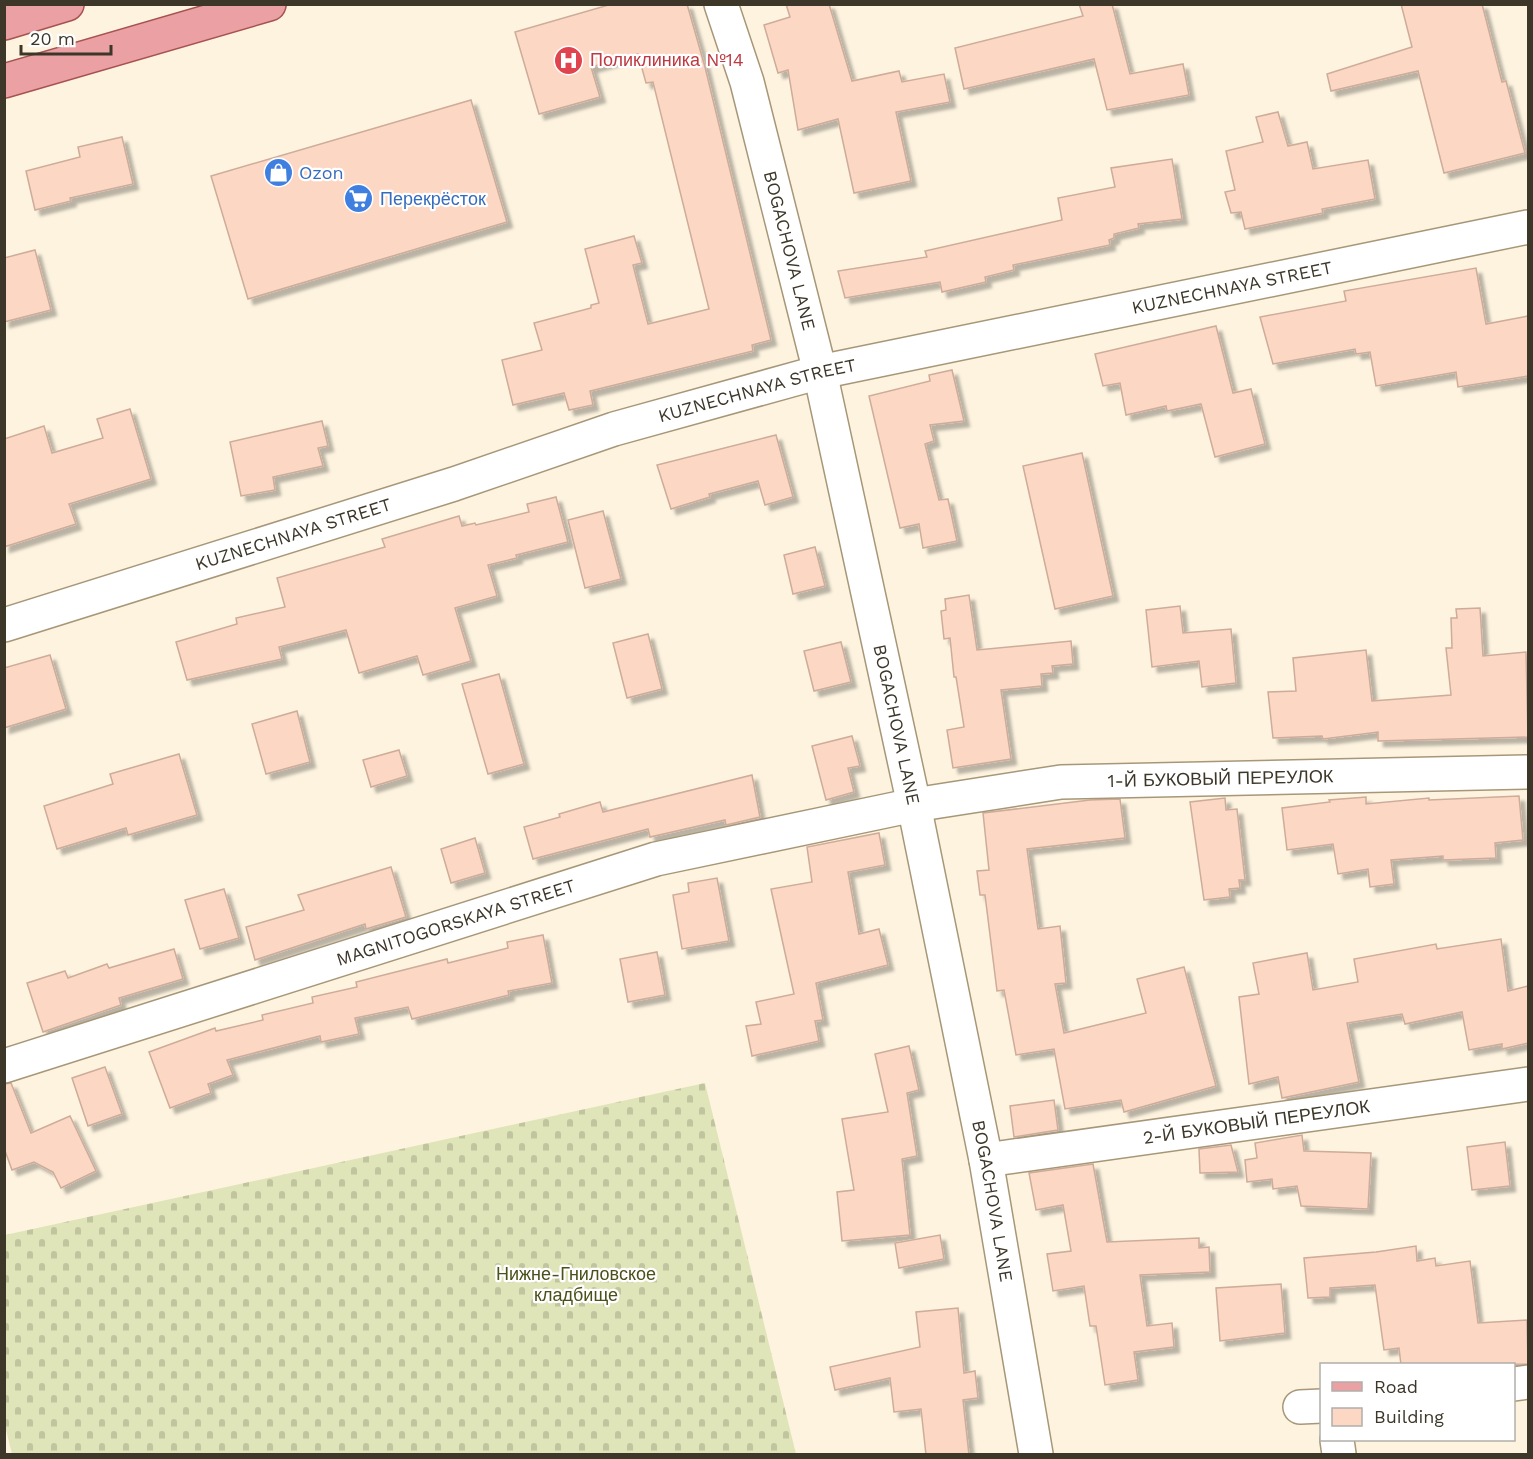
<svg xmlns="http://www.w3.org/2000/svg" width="1533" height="1459" viewBox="0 0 1533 1459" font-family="'Work Sans',sans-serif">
<defs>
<pattern id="cemetery-stones" width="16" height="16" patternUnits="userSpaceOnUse" patternTransform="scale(1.5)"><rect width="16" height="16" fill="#e0e5b9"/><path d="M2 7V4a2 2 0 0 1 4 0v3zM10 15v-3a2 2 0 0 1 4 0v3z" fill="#c1c59f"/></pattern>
<filter id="shadow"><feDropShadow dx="5.5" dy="5.5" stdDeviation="1.5" flood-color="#0004"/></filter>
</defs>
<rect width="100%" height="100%" fill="#fdf3df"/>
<path fill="url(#cemetery-stones)" d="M705,1083L796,1454H12L4,1422L5,1235Z"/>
<g fill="#fbd7c4" stroke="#ceac9a" stroke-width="1.5" filter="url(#shadow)">
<path d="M612,4H687L705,67L771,340L752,345L753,351L590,391L593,405L569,410L564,393L513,405L502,360L542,350L534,323L591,308V305L599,303L585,249L634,236L642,263L633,265L648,324L709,309L653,82L646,83L638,54L591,67L600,97L539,114L515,32Z"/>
<path d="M786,4H829L852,81L899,71L902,82L944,74L950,102L896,112L911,181L854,193L838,119L798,130L788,70L778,73L764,25L790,17Z"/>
<path d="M1079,4H1112L1130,74L1183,64L1189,95L1107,110L1094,59L964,89L955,48L1083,16Z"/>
<path d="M1401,4H1482L1502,82L1506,81L1525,153L1444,173L1418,71L1331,91L1327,74L1412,47Z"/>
<path d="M471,100L507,222L248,299L211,176Z"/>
<path d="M1278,112L1288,146L1307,142L1313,169L1368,160L1375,199L1322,209L1323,213L1245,229L1241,212L1231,213L1225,192L1235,190L1226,151L1263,142L1256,117Z"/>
<path d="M122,137L133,184L70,198L71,201L35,210L26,171L80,157L78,147Z"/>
<path d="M1172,159L1182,219L1138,224L1139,228L1114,234V238L1109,240L1110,245L1013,265L1014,270L985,277L986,282L942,292L940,282L845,298L838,271L927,257L925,251L1062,220L1058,198L1115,187L1111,168Z"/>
<path d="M35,250L51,310L4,322V258Z"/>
<path d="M1476,268L1486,324L1528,316V376L1458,387L1456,372L1376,386L1370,352L1356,354L1355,349L1273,364L1260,317L1346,301L1344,291Z"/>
<path d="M1216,326L1233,393L1251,389L1265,444L1215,457L1201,404L1167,411L1166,406L1126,415L1120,383L1103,386L1095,354Z"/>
<path d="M952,370L964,421L930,425L934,441L925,444L939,500L948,499L957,541L923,548L919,524L900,528L869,396L930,381L929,375Z"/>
<path d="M130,409L151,479L69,504L76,524L4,547V439L44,426L52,453L103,438L97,419Z"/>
<path d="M322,421L328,446L318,448L323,466L273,477L275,490L241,496L230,442Z"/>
<path d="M776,435L793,497L765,505L758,481L709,494L710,497L671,509L657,465Z"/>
<path d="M1082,453L1113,596L1055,609L1023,466Z"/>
<path d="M556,497L568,542L516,555L517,558L488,565L497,596L455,608L471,661L423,675L417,656L359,673L346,630L279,647L282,659L187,680L176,642L237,624L236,618L285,607L277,578L385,547L382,539L459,516L462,526L475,523L476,525L529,512L527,504Z"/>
<path d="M603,511L621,579L585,588L568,520Z"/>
<path d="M815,547L825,586L793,594L784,555Z"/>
<path d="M969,595L977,650L1071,641L1073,664L1052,666L1053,673L1041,674L1042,686L1001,690L1011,759L953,768L947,730L964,727L956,677H954L950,638L944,639L941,611L946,610L945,599Z"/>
<path d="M1180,606L1183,633L1231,629L1236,683L1202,687L1199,661L1152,667L1146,610Z"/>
<path d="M1480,608L1483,656L1526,652L1528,737L1378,741V732L1323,739L1322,736L1273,738L1268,692L1296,691L1293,658L1366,650L1372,701L1451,695L1446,648H1452L1451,618H1457L1456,609Z"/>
<path d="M648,634L662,689L627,698L613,643Z"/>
<path d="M841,642L851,682L814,691L804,651Z"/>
<path d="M50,655L66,709L4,728V668Z"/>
<path d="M499,674L524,764L488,774L462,684Z"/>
<path d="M297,711L310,762L266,774L252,724Z"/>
<path d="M852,736L860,766L848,768L854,792L826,800L812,746Z"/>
<path d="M399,750L407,776L371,787L363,760Z"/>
<path d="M179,754L197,815L128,835L126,828L57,849L44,806L113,784L110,774Z"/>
<path d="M752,775L760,817L726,825L725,820L650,837L648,829L533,859L524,827L560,817L559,814L600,802L603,812Z"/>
<path d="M1519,796L1523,840L1495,843L1496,858L1443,860V856L1391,860L1394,884L1370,887L1368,869L1338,874L1333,844L1287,850L1282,808L1330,802L1329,800L1366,797V804L1429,798V800Z"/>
<path d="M1225,798L1226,810L1237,809L1245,880H1239L1240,888L1229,889L1230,897L1204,900L1190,802Z"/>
<path d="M1120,799L1125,838L1027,849L1038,929L1060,926L1066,983L1055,984L1064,1033L1146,1013L1137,979L1184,967L1216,1086L1124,1112L1121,1100L1065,1109L1054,1049L1016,1055L1004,990L997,991L985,895H980L977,871L989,870L983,813L1090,800Z"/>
<path d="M879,833L885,865L848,872L859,934L879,929L888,965L816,983L823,1020L815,1021L819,1041L752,1056L746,1026L761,1024L756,1002L794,994L771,889L812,882L807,847Z"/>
<path d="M475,838L485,873L451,883L441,849Z"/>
<path d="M391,867L406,917L366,929L365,924L255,960L246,927L304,910L298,895Z"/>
<path d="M717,878L729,941L682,949L673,895L689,892L688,883Z"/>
<path d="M224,889L239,938L200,949L185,900Z"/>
<path d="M543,935L552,983L508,991L509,995L412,1019L408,1007L355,1018L359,1034L321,1042L320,1036L227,1060L233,1075L208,1084L211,1093L170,1108L149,1052L215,1028L216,1031L263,1020L262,1015L313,1003L312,997L357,987L356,982L447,959L448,963L508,948L507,942Z"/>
<path d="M1501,939L1508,991L1528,986V1043L1502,1049V1044L1469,1050L1462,1012L1405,1024L1402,1014L1347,1023L1359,1082L1282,1098L1278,1077L1249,1084L1239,997L1259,994L1253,963L1307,953L1313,990L1358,982L1354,959L1436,944L1437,949Z"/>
<path d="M174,949L183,979L119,998L121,1005L43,1032L27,983L65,971L68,978L107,964L109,968Z"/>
<path d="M657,952L665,995L628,1002L620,959Z"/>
<path d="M909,1046L919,1090L907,1093L917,1156L902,1159L910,1235L842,1241L837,1192L854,1190L842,1119L888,1112L875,1054Z"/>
<path d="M105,1067L122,1114L88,1126L72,1078Z"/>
<path d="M11,1083L31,1133L70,1116L96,1171L61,1188L53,1172L34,1162L12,1170L4,1148V1084Z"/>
<path d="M1054,1100L1058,1130L1014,1137L1010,1106Z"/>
<path d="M1302,1135L1304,1151L1371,1153L1368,1209L1301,1206L1297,1186L1273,1189L1272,1179L1247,1182L1245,1160L1257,1158L1255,1143Z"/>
<path d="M1505,1142L1510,1186L1472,1190L1467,1147Z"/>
<path d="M1231,1145L1238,1172L1200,1173L1199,1149Z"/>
<path d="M1093,1164L1107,1242L1199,1238V1248L1209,1247L1210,1272L1140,1275L1147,1326L1172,1323L1174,1347L1134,1352L1138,1380L1105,1385L1096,1326H1090L1084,1286L1053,1291L1047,1254L1071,1251L1063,1205L1036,1210L1029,1173Z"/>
<path d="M940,1235L944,1259L899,1268L895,1243Z"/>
<path d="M1416,1246L1417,1261L1435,1258L1436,1266L1470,1261L1478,1323L1527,1320L1528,1364L1401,1365L1399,1348L1384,1350L1375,1285L1330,1288V1297L1308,1298L1304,1258L1376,1252Z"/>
<path d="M1281,1284L1285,1333L1220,1341L1216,1288Z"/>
<path d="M958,1308L964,1373L975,1371L978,1398L963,1400L969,1455H926L921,1409L894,1412L890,1378L835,1390L830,1367L920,1347L916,1312Z"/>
</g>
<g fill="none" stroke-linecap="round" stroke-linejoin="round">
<defs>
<g id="minor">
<path id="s1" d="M721,4L747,82L820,372L914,805L986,1160L1036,1454"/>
<path id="s2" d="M4,625L454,484L614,429L820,372L1528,227"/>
<path id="s3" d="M4,1066L656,859L914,805L1061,782L1528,772"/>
<path id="s4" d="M986,1160L1528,1084"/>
<path d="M1514,1384L1528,1382"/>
<path d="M1300,1407L1322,1406"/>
<path d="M1337,1440L1339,1454"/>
</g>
<g id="major">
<path d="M4,23L67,4"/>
<path d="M4,81L269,4"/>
</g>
</defs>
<use href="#minor" stroke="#a79778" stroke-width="36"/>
<use href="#major" stroke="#a65251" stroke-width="36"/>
<use href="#minor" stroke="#fff" stroke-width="33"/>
<use href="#major" stroke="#eba0a3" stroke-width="33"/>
</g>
<defs>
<symbol id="hospital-disc" viewBox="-11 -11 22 22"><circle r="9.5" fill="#e0444e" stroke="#fff"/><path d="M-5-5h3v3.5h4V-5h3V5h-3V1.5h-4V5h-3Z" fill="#fff"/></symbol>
<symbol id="shop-disc" viewBox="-11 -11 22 22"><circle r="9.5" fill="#3f7fe0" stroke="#fff"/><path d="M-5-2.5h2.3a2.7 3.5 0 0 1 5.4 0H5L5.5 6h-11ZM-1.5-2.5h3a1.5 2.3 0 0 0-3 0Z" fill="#fff"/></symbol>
<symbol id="supermarket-disc" viewBox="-11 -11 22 22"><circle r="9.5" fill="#3f7fe0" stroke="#fff"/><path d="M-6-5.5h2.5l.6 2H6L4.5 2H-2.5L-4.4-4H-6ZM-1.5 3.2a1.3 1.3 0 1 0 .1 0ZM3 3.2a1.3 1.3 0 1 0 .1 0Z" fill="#fff"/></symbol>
</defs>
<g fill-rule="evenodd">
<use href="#hospital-disc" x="552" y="44" width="33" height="33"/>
<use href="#shop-disc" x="262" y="156" width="33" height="33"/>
<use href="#supermarket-disc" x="342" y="182" width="33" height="33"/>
</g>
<g text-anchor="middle" stroke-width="4.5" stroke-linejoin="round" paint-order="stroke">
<g font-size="18" fill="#be3a42" stroke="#fff" text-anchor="start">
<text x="590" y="66">Поликлиника №14</text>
</g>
<g font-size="18" fill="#366cbe" stroke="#fff" text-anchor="start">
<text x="299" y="179">Ozon</text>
<text x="380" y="205">Перекрёсток</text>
</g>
<g font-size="18" fill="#3d372a" stroke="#fff">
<text dy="6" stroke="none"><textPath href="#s1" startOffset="256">BOGACHOVA LANE</textPath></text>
<text dy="6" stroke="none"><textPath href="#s2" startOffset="1275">KUZNECHNAYA STREET</textPath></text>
<text dy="6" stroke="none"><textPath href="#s2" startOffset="789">KUZNECHNAYA STREET</textPath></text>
<text dy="6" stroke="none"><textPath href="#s2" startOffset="303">KUZNECHNAYA STREET</textPath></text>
<text dy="6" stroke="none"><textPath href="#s1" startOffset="742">BOGACHOVA LANE</textPath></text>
<text dy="6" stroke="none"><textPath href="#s3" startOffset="1256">1-Й БУКОВЫЙ ПЕРЕУЛОК</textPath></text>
<text dy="6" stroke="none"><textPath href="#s3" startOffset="474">MAGNITOGORSKAYA STREET</textPath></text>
<text dy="6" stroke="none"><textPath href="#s4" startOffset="273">2-Й БУКОВЫЙ ПЕРЕУЛОК</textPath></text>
<text dy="6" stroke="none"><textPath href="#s1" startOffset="1228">BOGACHOVA LANE</textPath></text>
</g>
<g font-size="18" fill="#4c5119" stroke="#fff">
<text x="576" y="1280">Нижне-Гниловское<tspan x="576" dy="21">кладбище</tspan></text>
</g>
</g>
<rect width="1533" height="1459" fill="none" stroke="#3d372a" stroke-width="12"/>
<rect x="1320" y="1363" width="195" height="78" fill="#ffffff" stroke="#b1afaa" stroke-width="1.5"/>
<rect x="1332" y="1382" width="30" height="9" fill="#eba0a3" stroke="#b1afaa" stroke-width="1.5"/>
<text x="1374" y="1393" font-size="18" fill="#3d372a">Road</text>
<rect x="1332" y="1408" width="30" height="18" fill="#fbd7c4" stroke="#b1afaa" stroke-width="1.5"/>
<text x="1374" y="1423" font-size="18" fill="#3d372a">Building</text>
<path d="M21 45v9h90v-9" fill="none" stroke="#3d372a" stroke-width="3"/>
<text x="30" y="45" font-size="18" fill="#3d372a" stroke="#ffffff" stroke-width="4.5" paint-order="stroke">20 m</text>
</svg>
